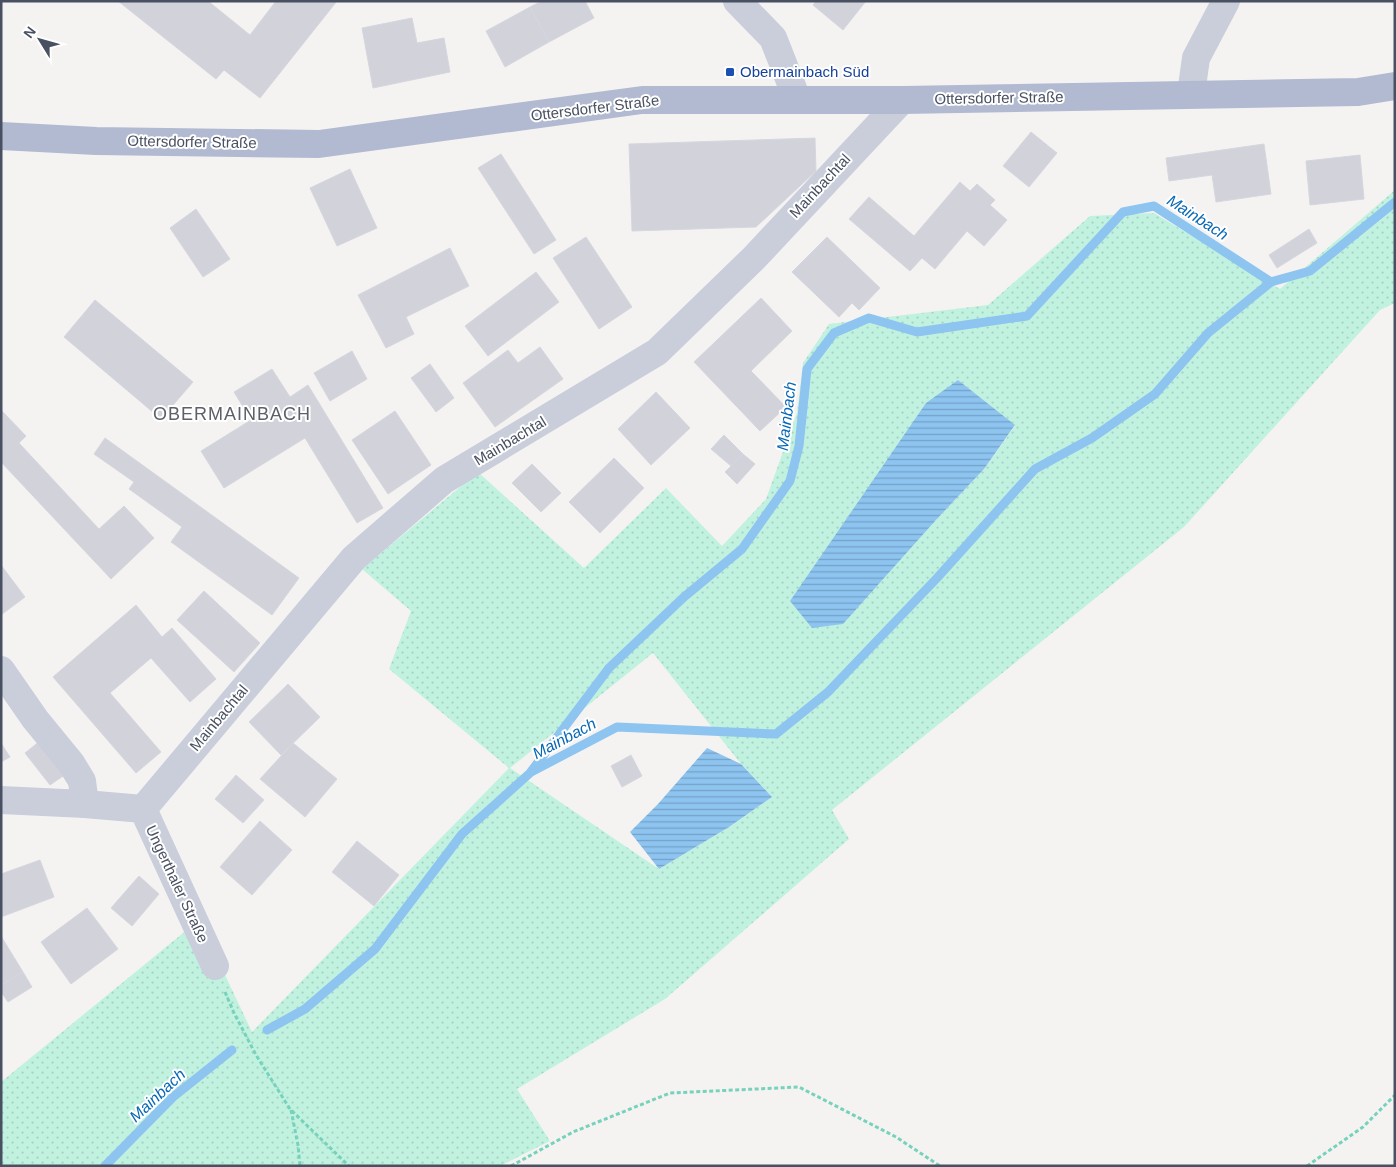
<svg xmlns="http://www.w3.org/2000/svg" width="1396" height="1167" viewBox="0 0 1396 1167" font-family="Helvetica,sans-serif">
<defs>
<pattern id="grass-dots" width="8" height="8" patternUnits="userSpaceOnUse" patternTransform="scale(1.25)"><rect width="8" height="8" fill="#c1f2e0"/><path d="M2 2h.1M6 6h.1" fill="none" stroke="#a7d1c3" stroke-width="1.8" stroke-linecap="round"/></pattern>
<pattern id="water-rules" width="6" height="5" patternUnits="userSpaceOnUse" patternTransform="scale(1.25)"><rect width="6" height="5" fill="#8dc4f0"/><path d="M0 2.5h6" fill="none" stroke="#75a2c6"/></pattern>
</defs>
<rect width="100%" height="100%" fill="#f5f3f2"/>
<path fill="url(#grass-dots)" fill-rule="evenodd" d="M1395,190V303L1380,310L1184,527L832,810L849,839L665,999L517,1089L550,1141L500,1166H1V1082L199,920L252,1032L509,768L389,669L411,611L362,569L478,472L584,568L666,488L722,546L766,499L797,413L803,363L829,324L988,305L1090,216L1154,213L1280,289ZM958,380L1015,426L984,469L935,521ZM653,653L741,764L772,797L729,827L659,869L510,768Z"/>
<g fill="url(#water-rules)">
<path d="M958,380L1015,425L984,469L935,521L843,624L812,628L790,601L926,403Z"/>
<path d="M707,748L741,764L772,797L729,827L659,869L630,832L658,804Z"/>
</g>
<g fill="none" stroke-linecap="round" stroke-linejoin="round">
<g stroke="#8dc4f0" stroke-width="9">
<path d="M533,771L617,727L776,734L828,692L937,578L1035,469L1092,438L1155,394L1208,333L1271,282L1310,271L1395,202"/>
<path d="M267,1030L305,1009L375,949L462,834L530,773L609,668L684,597L742,549L790,481L799,446L807,369L834,333L869,318L917,332L1027,316L1123,212L1154,206L1271,282"/>
<path d="M105,1166L173,1097L232,1050"/>
</g>
</g>
<g fill="#d2d3da" stroke="#d6d7de">
<path d="M118,1H208L250,35L276,1H337L260,98L224,70L216,79Z"/>
<path d="M542,1H585L594,18L549,42L530,7Z"/>
<path d="M816,1H866L843,30L813,5Z"/>
<path d="M530,7L549,42L505,67L486,31Z"/>
<path d="M412,18L417,43L444,38L450,72L373,88L362,28Z"/>
<path d="M1031,132L1057,153L1029,187L1003,166Z"/>
<path d="M815,138L816,171L756,227L632,231L629,144Z"/>
<path d="M1264,144L1271,194L1216,202L1212,175L1169,181L1166,158Z"/>
<path d="M501,154L556,240L534,254L478,168Z"/>
<path d="M1360,155L1364,199L1310,205L1306,161Z"/>
<path d="M350,169L377,228L337,246L310,188Z"/>
<path d="M960,182L970,191L977,184L995,200L990,205L1007,220L984,246L967,231L935,269L922,258L910,271L849,219L869,197L914,236Z"/>
<path d="M196,209L230,259L203,277L170,228Z"/>
<path d="M1309,229L1317,243L1277,268L1269,255Z"/>
<path d="M586,237L632,307L599,329L553,258Z"/>
<path d="M827,237L880,288L859,310L852,303L839,317L792,272Z"/>
<path d="M450,248L469,286L406,317L414,334L386,348L358,295Z"/>
<path d="M536,272L559,302L488,356L465,326Z"/>
<path d="M761,298L792,331L751,371L786,407L760,431L694,362Z"/>
<path d="M95,300L193,382L161,419L64,337Z"/>
<path d="M540,347L563,379L495,427L463,383L508,350L518,363Z"/>
<path d="M352,351L367,379L330,401L314,373Z"/>
<path d="M430,364L454,398L436,412L411,378Z"/>
<path d="M272,369L290,397L308,385L383,508L357,523L305,438L224,488L201,451L251,420L234,392Z"/>
<path d="M656,392L690,428L651,465L618,429Z"/>
<path d="M1,410L26,436L19,443L99,529L124,506L154,538L111,579L1,462Z"/>
<path d="M395,411L431,465L388,494L352,440Z"/>
<path d="M724,435L743,454L731,466L711,449Z"/>
<path d="M105,438L299,578L272,615L171,542L182,527L129,489L134,482L94,454Z"/>
<path d="M743,454L755,464L737,484L725,472Z"/>
<path d="M614,458L644,488L600,533L569,502Z"/>
<path d="M532,464L561,493L541,512L512,483Z"/>
<path d="M1,565L25,597L1,615Z"/>
<path d="M204,591L260,643L234,672L177,620Z"/>
<path d="M136,605L162,637L172,628L216,679L190,702L151,658L110,693L161,752L136,773L53,677Z"/>
<path d="M288,684L320,717L281,755L249,722Z"/>
<path d="M40,741L66,774L50,785L25,753Z"/>
<path d="M1,743L10,757L1,762Z"/>
<path d="M293,743L337,779L305,817L260,779Z"/>
<path d="M631,755L642,776L622,787L611,766Z"/>
<path d="M236,775L264,800L243,823L215,799Z"/>
<path d="M260,821L292,850L252,895L220,867Z"/>
<path d="M357,841L399,875L374,906L332,872Z"/>
<path d="M40,860L54,897L1,917V874Z"/>
<path d="M139,876L159,894L132,926L111,908Z"/>
<path d="M87,908L118,949L71,984L41,942Z"/>
<path d="M1,936L23,972L1,985Z"/>
<path d="M23,972L32,987L8,1002L1,992V985Z"/>
</g>
<g fill="none" stroke-linecap="round" stroke-linejoin="round">
<g stroke="#77d2bb" stroke-width="3" stroke-dasharray="4 2.5" stroke-linecap="butt">
<path d="M225,992L234,1013L256,1055L290,1109L349,1166"/>
<path d="M291,1110L298,1145L300,1166"/>
<path d="M511,1166L573,1132L670,1093L799,1087L896,1137L940,1166"/>
<path d="M1307,1166L1363,1127L1395,1095"/>
</g>
<g stroke="#c9ceda" stroke-width="28">
<path d="M737,1L773,38L797,99"/>
<path d="M1191,94L1196,58L1226,1"/>
<path d="M1,670L35,719L71,763L82,781L85,804L143,809L215,966"/>
<path d="M1,800L85,804"/>
<path d="M143,809L354,558L444,480L657,352L754,258L902,100"/>
</g>
<path stroke="#b2bad1" stroke-width="28" d="M1,136L96,141L319,144L642,100H902L1358,92L1395,86"/>
</g>
<rect fill="#1a4fb4" stroke="#fff" stroke-width="2" x="725" y="67" width="10" height="10" rx="2.5"/>
<g text-anchor="middle" stroke-width="4" stroke-linejoin="round" paint-order="stroke">
<g font-size="15" fill="#164399" stroke="#fff" text-anchor="start">
<text x="740" y="77">Obermainbach Süd</text>
</g>
<g font-size="15" fill="#495061" stroke="#fff">
<text transform="translate(999 98) rotate(-1)" y="5">Ottersdorfer Straße</text>
<text transform="translate(595 108) rotate(-7)" y="5">Ottersdorfer Straße</text>
<text transform="translate(192 142) rotate(1)" y="5">Ottersdorfer Straße</text>
<text transform="translate(820 186) rotate(-47)" y="5">Mainbachtal</text>
<text transform="translate(510 441) rotate(-31)" y="5">Mainbachtal</text>
<text transform="translate(219 718) rotate(-50)" y="5">Mainbachtal</text>
<text transform="translate(177 884) rotate(65)" y="5">Ungerthaler Straße</text>
</g>
<g font-size="16" font-style="italic" fill="#0768b6" stroke="#fff">
<text transform="translate(1198 217) rotate(33)" y="6">Mainbach</text>
<text transform="translate(786 416) rotate(-83)" y="6">Mainbach</text>
<text transform="translate(564 738) rotate(-28)" y="6">Mainbach</text>
<text transform="translate(157 1095) rotate(-43)" y="6">Mainbach</text>
</g>
<g font-size="18" letter-spacing="1" fill="#5e6068" stroke="#fff">
<text x="232" y="420">OBERMAINBACH</text>
</g>
</g>
<rect width="1396" height="1167" fill="none" stroke="#495061" stroke-width="5"/>
<g transform="translate(40 40) rotate(307)" stroke="#ffffff" stroke-width="4" paint-order="stroke">
<path d="M0-4L9 19L0 12L-9 19Z" fill="#495061"/>
<text y="-8" font-size="14" font-weight="bold" text-anchor="middle" fill="#495061">N</text>
</g>
</svg>
